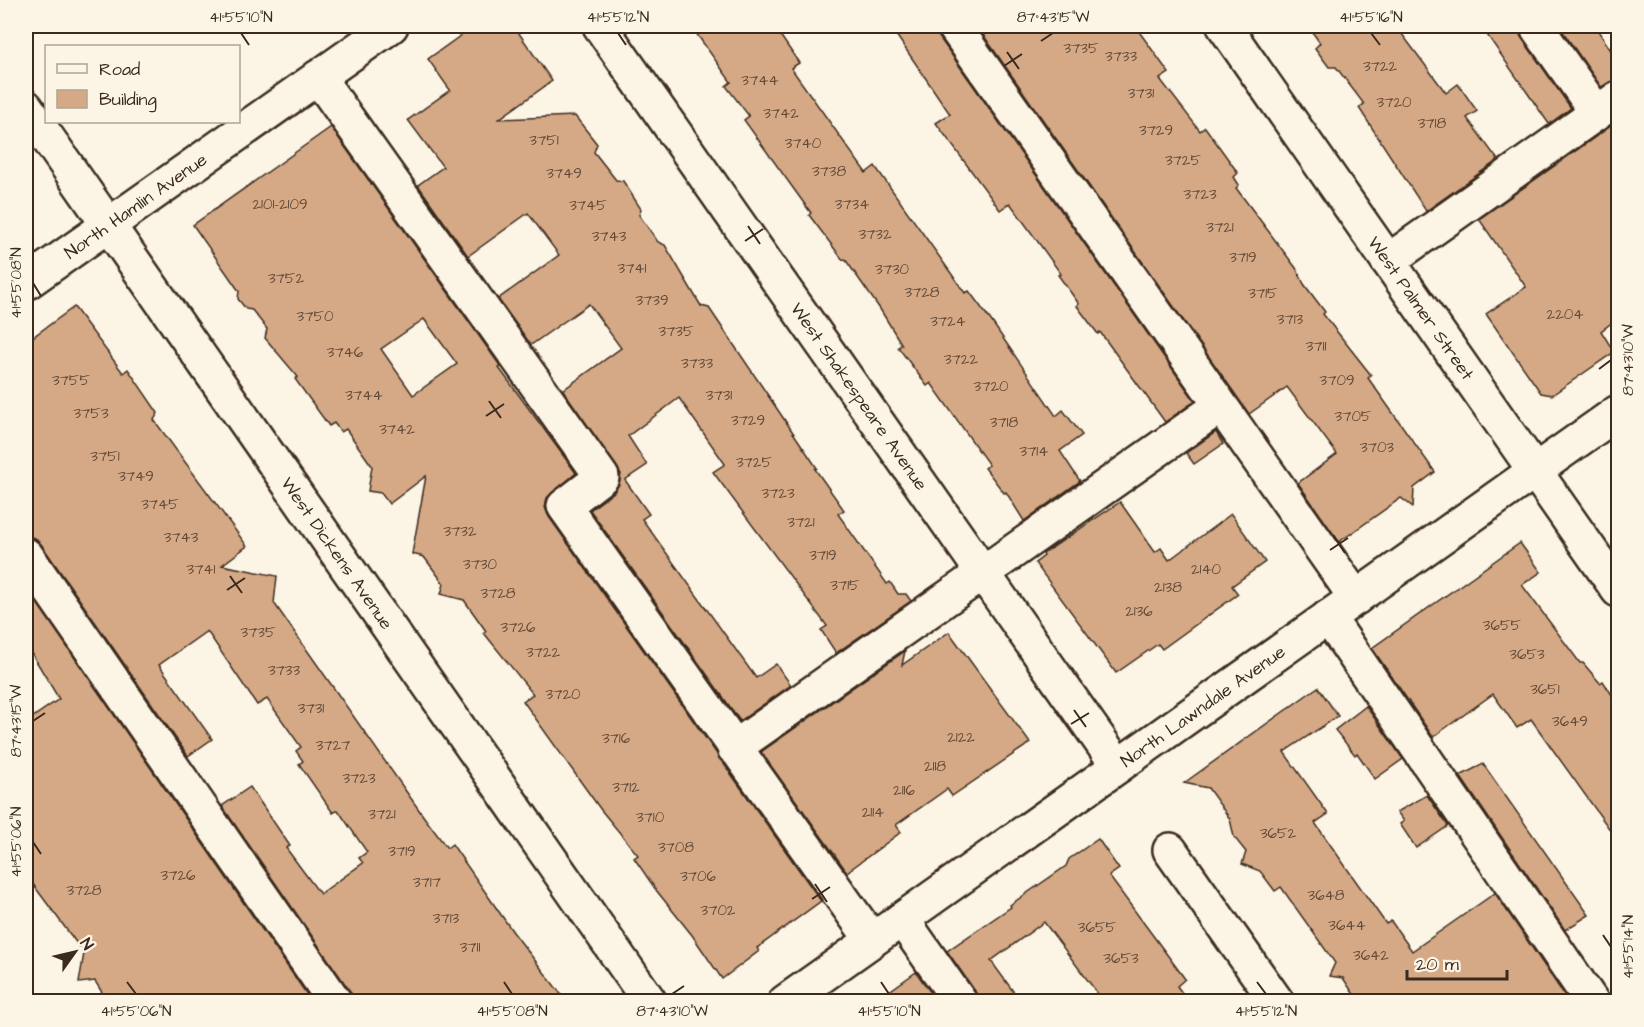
<svg xmlns="http://www.w3.org/2000/svg" width="1644" height="1027" viewBox="0 0 1644 1027" font-family="'Architects Daughter',sans-serif">
<rect width="100%" height="100%" fill="#fcf5e5"/>
<filter id="ink" filterUnits="userSpaceOnUse"><feTurbulence type="fractalNoise" baseFrequency=".0167" numOctaves="2"/><feDisplacementMap in="SourceGraphic" scale="12" xChannelSelector="R" yChannelSelector="G"/><feConvolveMatrix kernelMatrix="1 2 1 2 8 2 1 2 1" color-interpolation-filters="sRGB"/></filter>
<g filter="url(#ink)">
<g fill="#d5a986" stroke="#3b2a1e" stroke-width="1.5" fill-rule="evenodd">
<path d="M474,26H514L552,81L499,119L575,116L597,144L594,152L616,180L623,181L641,209L639,215L658,242L665,245L701,306L709,308L817,468L815,469L844,510L838,514L887,584L890,582L898,594H906L911,601L836,653L821,630L827,626L713,472L725,464L679,398L628,436L647,465L625,480L649,514L642,519L756,678L776,664L791,685L740,721L590,510L614,492L619,484L621,474L563,390L621,348L589,304L531,345L498,299L559,255L528,213L468,256L418,185L443,167L408,120L450,90L428,59Z"/>
<path d="M691,26H774L799,63L791,68L866,173L875,166L965,293L969,291L992,322L1056,416L1063,410L1082,435L1060,451L1080,481L1024,521L1006,492L1004,493L985,468L989,465L931,383L927,386L898,347L902,345L880,309L845,259L843,260L809,215L811,213L744,120L749,116L726,86L731,82Z"/>
<path d="M890,26H936L939,37L1195,401L1165,422L1100,332L1098,334L1077,306L1079,304L1058,275L1061,274L1010,203L1000,210L936,123L950,114Z"/>
<path d="M977,26H1135L1169,73L1160,79L1200,131L1205,127L1238,173L1234,177L1239,185L1236,188L1296,268L1304,284L1325,312L1323,314L1371,375L1368,378L1435,472L1414,488L1413,507L1401,498L1339,542L1298,483L1337,454L1287,387L1249,414Z"/>
<path d="M1308,26H1396L1446,93L1458,84L1477,111L1467,118L1498,160L1426,211L1359,108L1364,104L1336,67H1329L1315,48L1320,43Z"/>
<path d="M1481,26H1518L1521,37L1571,108L1549,124Z"/>
<path d="M1559,26H1595L1618,61V80L1601,87Z"/>
<path d="M1618,121V318L1601,331L1614,352L1552,395L1541,393L1486,314L1526,287L1479,219Z"/>
<path d="M331,127L501,367L499,368L576,473L547,498L545,507L549,517L821,901L757,948L759,951L722,979L692,935L656,890L634,858L638,855L601,810L523,701L533,694L484,633L486,631L464,600L441,594L444,584L436,573L424,557L412,554L426,476L389,504L381,493L368,491L372,466L346,429L341,432L334,423L329,426L295,379L298,377L265,338L267,329L252,310L246,309L238,299L239,291L193,225ZM424,319L457,364L413,395L381,349Z"/>
<path d="M74,307L123,373L128,369L158,413L154,420L247,546L222,565L277,576L274,603L424,817L447,848L452,844L513,932L567,1002H354L350,991L222,806L250,787L290,846L286,848L320,894L363,863L359,858L367,852L338,810L333,813L299,764L303,761L296,751L301,747L267,699L257,705L207,631L159,665L212,739L188,756L41,544L35,538L26,536V342Z"/>
<path d="M1216,432L1223,444L1194,464L1186,453Z"/>
<path d="M1120,502L1155,552L1161,548L1169,560L1231,514L1265,562L1232,586L1238,594L1162,649L1158,644L1116,673L1035,563L1044,556L1043,554Z"/>
<path d="M1520,543L1541,572L1522,585L1580,663H1583L1600,683L1603,681L1618,704V841L1531,719L1517,728L1493,694L1433,737L1372,648Z"/>
<path d="M26,587L312,1002H108L95,981L79,983L84,953L26,875V722L59,699L26,644Z"/>
<path d="M949,632L1030,743L952,796L947,789L896,825L901,832L847,872L761,752L905,651L902,665Z"/>
<path d="M1318,687L1338,716L1284,752L1328,814L1315,823L1386,924L1391,921L1412,951L1495,893L1569,1002H1359L1343,978L1329,976L1335,963L1281,887L1275,891L1260,871L1242,864L1246,852L1234,837L1230,819L1208,788L1184,783Z"/>
<path d="M1366,706L1403,759L1375,779L1357,753L1355,755L1335,730Z"/>
<path d="M1483,764L1589,915L1565,930L1460,776Z"/>
<path d="M1427,795L1448,826L1416,848L1400,824L1404,821L1397,812Z"/>
<path d="M1098,839L1119,869L1109,876L1185,979L1177,986L1189,1002H1104L1044,922L991,961L1021,1002H979L975,991L947,951L1011,907L1010,905L1066,866L1069,859Z"/>
<path d="M916,972L934,997L927,1002H874Z"/>
</g>
<g fill="none" stroke-linecap="round" stroke-linejoin="round">
<defs>
<g id="minor">
<path id="s1" d="M600,26L1118,766"/>
<path d="M954,26L1356,598"/>
<path id="s2" d="M1224,26L1618,590"/>
<path d="M1536,26L1597,113"/>
<path d="M318,77L602,477L564,506L872,940"/>
<path id="s3" d="M26,107L650,1002"/>
<path d="M1388,261L1618,98"/>
<path id="s4" d="M26,283L391,26"/>
<path d="M26,555L335,1002"/>
<path d="M1328,617L1592,1002"/>
<path d="M734,748L1220,406"/>
<path d="M1170,850L1277,1002"/>
<path d="M902,919L960,1002"/>
<path id="s5" d="M785,1002L1618,412"/>
</g>
</defs>
<use href="#minor" stroke="#3b2a1e" stroke-width="38"/>
<use href="#minor" stroke="#fcf5e5" stroke-width="33"/>
</g>
</g>
<path fill="none" stroke="#3b2a1e" stroke-width="2" d="M241,33L249,45M618,33L626,45M1371,33L1380,45M1041,41L1053,33M1007,52L1019,69M1004,66L1022,54M748,226L760,244M745,241L763,229M33,283L41,296M1599,369L1611,360M489,401L501,418M486,416L504,404M1333,535L1345,553M1330,550L1348,538M230,576L242,593M227,590L245,578M1074,710L1086,727M33,721L45,713M1071,724L1089,713M33,842L41,854M815,884L827,902M812,899L830,887M1603,935L1611,947M127,982L136,994M504,982L512,994M881,982L889,994M1257,982L1266,994M672,994L684,986"/>
<g text-anchor="middle" stroke-width="4.5" stroke-linejoin="round" paint-order="stroke">
<g font-size="15" fill="#624a38">
<text x="1081" y="53">3735</text>
<text x="1121" y="61">3733</text>
<text x="1380" y="71">3722</text>
<text x="760" y="85">3744</text>
<text x="1141" y="98">3731</text>
<text x="1394" y="107">3720</text>
<text x="781" y="118">3742</text>
<text x="1432" y="128">3718</text>
<text x="1156" y="135">3729</text>
<text x="544" y="145">3751</text>
<text x="803" y="148">3740</text>
<text x="1183" y="165">3725</text>
<text x="829" y="176">3738</text>
<text x="564" y="178">3749</text>
<text x="1200" y="199">3723</text>
<text x="280" y="209">2101-2109</text>
<text x="852" y="209">3734</text>
<text x="588" y="210">3745</text>
<text x="1220" y="232">3721</text>
<text x="875" y="239">3732</text>
<text x="609" y="241">3743</text>
<text x="1243" y="262">3719</text>
<text x="632" y="273">3741</text>
<text x="892" y="274">3730</text>
<text x="286" y="283">3752</text>
<text x="922" y="297">3728</text>
<text x="1263" y="298">3715</text>
<text x="652" y="305">3739</text>
<text x="1565" y="319">2204</text>
<text x="315" y="321">3750</text>
<text x="1290" y="324">3713</text>
<text x="948" y="326">3724</text>
<text x="676" y="336">3735</text>
<text x="1316" y="351">3711</text>
<text x="345" y="357">3746</text>
<text x="961" y="364">3722</text>
<text x="697" y="368">3733</text>
<text x="71" y="385">3755</text>
<text x="1337" y="385">3709</text>
<text x="991" y="391">3720</text>
<text x="364" y="400">3744</text>
<text x="719" y="400">3731</text>
<text x="91" y="418">3753</text>
<text x="1353" y="421">3705</text>
<text x="748" y="425">3729</text>
<text x="1004" y="427">3718</text>
<text x="397" y="434">3742</text>
<text x="1377" y="452">3703</text>
<text x="1034" y="456">3714</text>
<text x="105" y="461">3751</text>
<text x="754" y="467">3725</text>
<text x="136" y="481">3749</text>
<text x="778" y="498">3723</text>
<text x="160" y="509">3745</text>
<text x="801" y="527">3721</text>
<text x="460" y="536">3732</text>
<text x="181" y="542">3743</text>
<text x="823" y="560">3719</text>
<text x="480" y="569">3730</text>
<text x="201" y="574">3741</text>
<text x="1206" y="574">2140</text>
<text x="845" y="590">3715</text>
<text x="1168" y="592">2138</text>
<text x="498" y="598">3728</text>
<text x="1139" y="616">2136</text>
<text x="1502" y="630">3655</text>
<text x="518" y="632">3726</text>
<text x="258" y="637">3735</text>
<text x="543" y="657">3722</text>
<text x="1527" y="659">3653</text>
<text x="284" y="675">3733</text>
<text x="1545" y="694">3651</text>
<text x="563" y="699">3720</text>
<text x="311" y="713">3731</text>
<text x="1570" y="726">3649</text>
<text x="961" y="742">2122</text>
<text x="616" y="743">3716</text>
<text x="333" y="750">3727</text>
<text x="935" y="771">2118</text>
<text x="359" y="783">3723</text>
<text x="626" y="792">3712</text>
<text x="904" y="795">2116</text>
<text x="873" y="817">2114</text>
<text x="382" y="819">3721</text>
<text x="650" y="822">3710</text>
<text x="1278" y="838">3652</text>
<text x="676" y="852">3708</text>
<text x="402" y="856">3719</text>
<text x="178" y="880">3726</text>
<text x="698" y="881">3706</text>
<text x="427" y="887">3717</text>
<text x="84" y="895">3728</text>
<text x="1326" y="900">3648</text>
<text x="718" y="915">3702</text>
<text x="446" y="923">3713</text>
<text x="1347" y="930">3644</text>
<text x="1097" y="932">3655</text>
<text x="470" y="952">3711</text>
<text x="1371" y="960">3642</text>
<text x="1121" y="963">3653</text>
</g>
<g font-size="18" fill="#3b2a1e" stroke="#fcf5e5">
<text dy="6" stroke="none"><textPath href="#s4" startOffset="134">North Hamlin Avenue</textPath></text>
<text dy="6" stroke="none"><textPath href="#s2" startOffset="344">West Palmer Street</textPath></text>
<text dy="6" stroke="none"><textPath href="#s1" startOffset="452">West Shakespeare Avenue</textPath></text>
<text dy="6" stroke="none"><textPath href="#s3" startOffset="544">West Dickens Avenue</textPath></text>
<text dy="6" stroke="none"><textPath href="#s5" startOffset="512">North Lawndale Avenue</textPath></text>
</g>
</g>
<rect width="1644" height="1027" fill="none" stroke="#fcf5e5" stroke-width="66"/>
<rect x="45" y="45" width="195" height="78" fill="#fcf5e5" stroke="#afa495" stroke-width="1.5"/>
<rect x="57" y="64" width="30" height="9" fill="#fcf5e5" stroke="#afa495" stroke-width="1.5"/>
<text x="99" y="75" font-size="18" fill="#3b2a1e">Road</text>
<rect x="57" y="90" width="30" height="18" fill="#d5a986" stroke="#afa495" stroke-width="1.5"/>
<text x="99" y="105" font-size="18" fill="#3b2a1e">Building</text>
<g transform="translate(75 952) rotate(56)" stroke="#fcf5e5" stroke-width="4.5" paint-order="stroke">
<path d="M0-4.5L10 22L0 15L-10 22Z" fill="#3b2a1e"/>
<text y="-9" font-size="16" font-weight="bold" text-anchor="middle" fill="#3b2a1e">N</text>
</g>
<path d="M1407 970v9h100v-9" fill="none" stroke="#3b2a1e" stroke-width="3"/>
<text x="1416" y="970" font-size="18" fill="#3b2a1e" stroke="#fcf5e5" stroke-width="4.5" paint-order="stroke">20 m</text>
<rect x="33" y="33" width="1578" height="961" fill="none" stroke="#3b2a1e" stroke-width="2"/>
<g font-size="15" text-anchor="middle" fill="#3b2a1e">
<text x="241" y="22">41°55'10"N</text>
<text x="618" y="22">41°55'12"N</text>
<text x="1053" y="22">87°43'15"W</text>
<text x="1371" y="22">41°55'16"N</text>
<text transform="translate(16 283) rotate(-90)" y="5">41°55'08"N</text>
<text transform="translate(1628 360) rotate(-90)" y="5">87°43'10"W</text>
<text transform="translate(16 721) rotate(-90)" y="5">87°43'15"W</text>
<text transform="translate(16 842) rotate(-90)" y="5">41°55'06"N</text>
<text transform="translate(1628 947) rotate(-90)" y="5">41°55'14"N</text>
<text x="136" y="1016">41°55'06"N</text>
<text x="512" y="1016">41°55'08"N</text>
<text x="672" y="1016">87°43'10"W</text>
<text x="889" y="1016">41°55'10"N</text>
<text x="1266" y="1016">41°55'12"N</text>
</g>
</svg>
